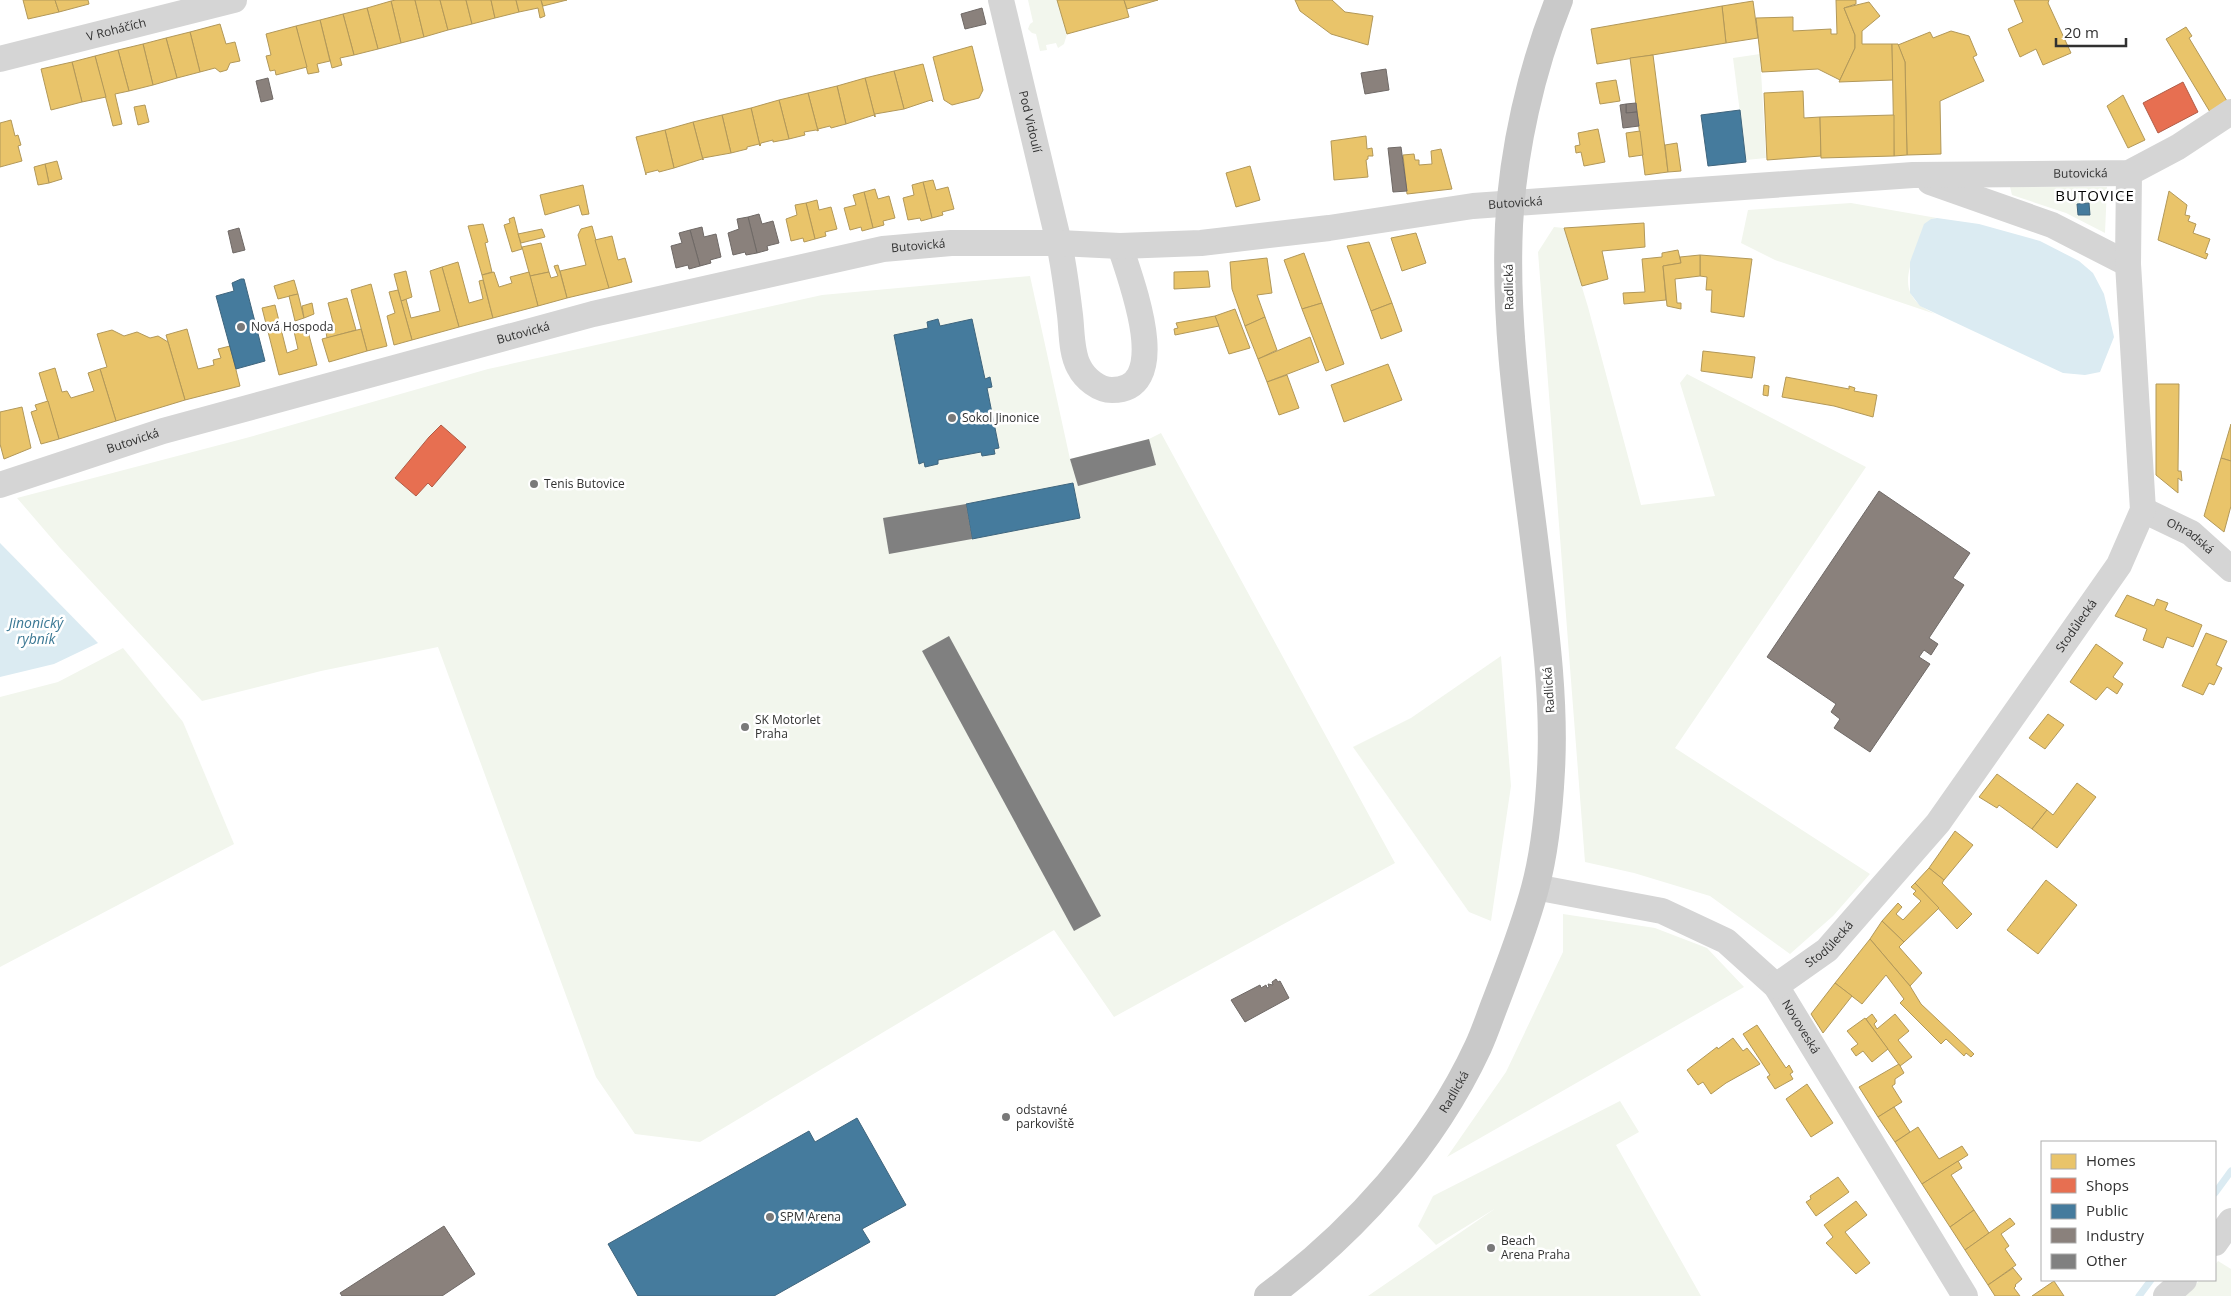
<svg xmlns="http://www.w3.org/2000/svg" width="2231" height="1296" viewBox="0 0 2231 1296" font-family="'Open Sans',sans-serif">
<rect width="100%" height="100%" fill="#fff"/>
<g fill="#f2f6ed">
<path d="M1028,0H1057L1067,34L1064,44L1058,48L1056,43L1046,45L1047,50L1040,51L1036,34L1032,33L1028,29L1030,24L1033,22Z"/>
<path d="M1760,54L1766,158L1746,160L1733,58Z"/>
<path d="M2010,187H2107L2105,233L2066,213L2012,195Z"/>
<path d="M1851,203L1937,218L1931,219C1922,238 1900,274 1911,294C1916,304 1925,309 1935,314L1775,260L1741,243L1748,210Z"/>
<path d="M1554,227L1564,228L1588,307L1641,505L1715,496L1680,383L1687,374L1866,467L1675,748L1870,874L1833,916L1790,954L1710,896L1634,873L1585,862L1538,252Z"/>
<path d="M1030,276L1070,459L1149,439L1161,433L1395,863L1114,1017L1054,930L700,1142L635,1134L596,1077L438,647L321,671L202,701L60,548L17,498L246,438L488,369L822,295Z"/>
<path d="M123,648L183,722L234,844L0,967V697L58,682Z"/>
<path d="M1501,656L1511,786L1491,921L1469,912L1353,747L1411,718Z"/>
<path d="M1563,914L1655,928L1707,948L1744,987L1447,1157L1506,1072L1563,952Z"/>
<path d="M1620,1101L1639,1132L1616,1145L1701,1296H1368L1496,1208L1436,1245L1418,1226L1433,1196Z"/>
<path d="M2218,1261L2231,1269V1296H2184L2200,1280H2215V1265Z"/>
</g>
<g fill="#dbebf2">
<path d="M1937,218L1979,224L2040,241L2079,261L2093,273L2104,294L2114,337L2100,372L2085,375L2063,373L1920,306L1910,293V262L1924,224L1931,219Z"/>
<path d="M0,543L98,643L54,664L0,677Z"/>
</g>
<g fill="#e9c46a" stroke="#b29859">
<path d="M23,0H55L59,12L28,19Z"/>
<path d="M55,0H88L89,4L59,12Z"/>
<path d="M396,0H415L424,37L401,43L391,1Z"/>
<path d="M415,0H440L448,30L424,37Z"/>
<path d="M440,0H466L472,24L448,30Z"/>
<path d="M466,0H491L495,18L472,24Z"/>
<path d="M491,0H516L519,12L495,18Z"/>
<path d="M516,0H541L545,16L540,18L538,8L519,12Z"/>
<path d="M541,0H567L543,6Z"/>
<path d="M1057,0H1124L1129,17L1067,34Z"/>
<path d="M1124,0H1158L1127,9Z"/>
<path d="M1295,0H1332L1345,12L1373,16L1368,45L1331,34L1300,11Z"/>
<path d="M1836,0H1856V4L1844,8L1855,35V48L1840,80L1818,69L1762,72L1756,18L1793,17V31L1831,29V34H1837Z"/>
<path d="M2014,0H2049L2048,3L2071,53L2043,65L2036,49L2020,57L2008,29L2023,22Z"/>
<path d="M391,1L401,43L378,49L367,8Z"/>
<path d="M1753,1L1758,38L1726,43L1722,6Z"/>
<path d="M1869,2L1880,16L1862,31V44H1892L1893,80L1839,82L1855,48V35L1844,8Z"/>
<path d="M1722,6L1726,43L1597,64L1591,29Z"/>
<path d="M367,8L378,49L354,55L343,14Z"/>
<path d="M343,14L354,55L340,58L342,65L332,68L320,20Z"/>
<path d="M320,20L330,61L317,64L319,72L308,74L296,26Z"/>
<path d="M220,24L226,44L235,42L240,61L230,63L227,70L220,72L215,68L200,72L190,32Z"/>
<path d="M296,26L307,67L276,75L275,70L270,71L266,56L271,55L266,34Z"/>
<path d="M2186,27L2192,36L2189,38L2227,101L2210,112L2166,39Z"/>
<path d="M1951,31L1969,36L1977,55L1973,57L1984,81L1940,101L1941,154L1907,155L1905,62L1898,45L1930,32L1933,38Z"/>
<path d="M190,32L200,72L177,78L166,38Z"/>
<path d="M166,38L177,78L153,85L143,44Z"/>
<path d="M143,44L153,85L129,91L118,50Z"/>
<path d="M1892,44H1898L1905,62L1907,155L1894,156Z"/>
<path d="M972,46L983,90L979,98L952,105L944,100L933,57Z"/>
<path d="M118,50L129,91L115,94L122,124L113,126L95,56Z"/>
<path d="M1653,55L1668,172L1645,175L1630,58Z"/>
<path d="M95,56L106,97L82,102L72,62Z"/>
<path d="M72,62L82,102L51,110L41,69Z"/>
<path d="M923,64L933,102L931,100L904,109L894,71Z"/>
<path d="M894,71L904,109L875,114V117L865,78Z"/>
<path d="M865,78L875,117L874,115L846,124L837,86Z"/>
<path d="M1616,80L1620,101L1600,104L1596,83Z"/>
<path d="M837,86L846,124L831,128L830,126L818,129V131L808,93Z"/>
<path d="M1803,91L1804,118L1820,117L1821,156L1767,160L1764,93Z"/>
<path d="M808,93L818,131L816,130L804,132L805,135L789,139L779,100Z"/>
<path d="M2123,95L2145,140L2128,148L2107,106Z"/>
<path d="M779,100L789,139L773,142V140L761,143L760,146L751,108Z"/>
<path d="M145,105L149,122L138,125L134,107Z"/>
<path d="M751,108L760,146L759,144L747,147V149L731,153L722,115Z"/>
<path d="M722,115L731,153L703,158V160L693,122Z"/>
<path d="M1894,115V156L1821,158L1820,117Z"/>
<path d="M11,120L15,136L18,135L21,145L18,146L22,161L0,167V123Z"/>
<path d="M693,122L703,160L702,159L674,168L665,130Z"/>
<path d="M1598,129L1605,162L1584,166L1581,152L1576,153L1575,146L1580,145L1578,133Z"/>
<path d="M665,130L674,168L659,172L658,170L646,173V175L636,137Z"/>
<path d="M1640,131L1643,155L1629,157L1626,133Z"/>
<path d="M1366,136L1367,149L1372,148L1373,156H1368V159L1366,160L1368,177L1334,180L1331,141Z"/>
<path d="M1677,143L1681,171L1668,172L1665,145Z"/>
<path d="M1441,149L1452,189L1407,194L1403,155L1414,154L1415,160H1419V165L1432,164L1431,151Z"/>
<path d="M57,161L62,179L49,183L45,164Z"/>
<path d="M45,164L49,183L38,185L34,167Z"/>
<path d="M1250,166L1260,200L1236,207L1226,173Z"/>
<path d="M933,180L936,190L948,187L954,209L942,212L943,215L932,218L923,182Z"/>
<path d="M923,182L932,218L921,221L920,218L908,220L903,198L914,195L912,185Z"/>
<path d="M583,185L589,214L582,215L579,205L545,215L540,195Z"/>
<path d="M875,189L878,199L889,196L895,218L883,221L884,225L873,228L864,192Z"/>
<path d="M2169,191L2187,205L2185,215L2190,216L2188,221L2196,224L2193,233L2210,239L2205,253L2208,254L2206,259L2158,240Z"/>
<path d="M864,192L873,228L862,231L861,227L850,230L844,208L856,205L853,195Z"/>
<path d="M817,200L819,210L831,207L837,229L825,232L826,236L815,239L806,203Z"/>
<path d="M806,203L815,239L804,242L803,238L791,241L786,219L797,215L795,205Z"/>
<path d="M514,217L522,249L512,252L504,225L510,223L509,219Z"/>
<path d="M1644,223L1645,247L1602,251L1608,279L1582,286L1564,228Z"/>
<path d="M483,224L488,242L485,243L492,272L482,275L468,226Z"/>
<path d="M592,226L609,288L567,298L560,271L586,265L578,235L581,229Z"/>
<path d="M542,229L545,237L521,243L518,234Z"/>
<path d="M1416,233L1426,263L1402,271L1391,238Z"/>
<path d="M612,236L618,260L625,258L632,282L609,288L595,240Z"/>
<path d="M1369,242L1392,303L1371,311L1347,246Z"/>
<path d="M541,243L549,272L530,276L522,247Z"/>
<path d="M1678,250L1681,263L1663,266L1666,300L1624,304L1623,293L1645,292L1642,259L1662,257V253Z"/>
<path d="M1304,253L1322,303L1302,309L1284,260Z"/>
<path d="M1700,255L1752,259L1744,317L1711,312L1712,290H1706L1707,277L1700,276Z"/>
<path d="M1700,255V276L1675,279L1677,303H1681V309L1667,306L1663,266L1681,263L1680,257Z"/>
<path d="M1267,258L1272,293L1257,295L1265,317L1245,326L1232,289L1230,262Z"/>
<path d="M458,262L469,303L483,299L479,281L483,280L493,318L459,327L442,267Z"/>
<path d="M558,265L567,298L538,306L530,276L549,272L551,278L558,276L554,266Z"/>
<path d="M442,267L459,327L412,340L401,301L406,299L411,318L440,311L430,271Z"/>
<path d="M406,271L412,297L401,301L394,274Z"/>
<path d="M1208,271L1210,287L1174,289V272Z"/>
<path d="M494,272L499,287L512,283L510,277L529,272L538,306L493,318L482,275Z"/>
<path d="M294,280L298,294L278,299L274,286Z"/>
<path d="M371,284L387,346L367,351L351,290Z"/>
<path d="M398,290L412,340L394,345L387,316L395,313L389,292Z"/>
<path d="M298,294L304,318L295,321L289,296Z"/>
<path d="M347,298L356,330L327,338L326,332L335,330L328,303Z"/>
<path d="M312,303L314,314L304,318L302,306Z"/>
<path d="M1322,303L1344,364L1326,371L1302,309Z"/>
<path d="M1392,303L1402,331L1381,339L1371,311Z"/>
<path d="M275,305L287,353L298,349L293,327L306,324L317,365L279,375L262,308Z"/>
<path d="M1235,309L1250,348L1229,354L1215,316Z"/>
<path d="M1215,316L1219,326L1175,335L1174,329L1178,328L1176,323Z"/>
<path d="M1265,317L1277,350L1258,359L1245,326Z"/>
<path d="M187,329L198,369L214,365L213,360L221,358L218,349L230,346L240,386L185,400L166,335Z"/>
<path d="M361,329L367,351L329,362L322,339Z"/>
<path d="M112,330L124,336L137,332L150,338L158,336L168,342L185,400L116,421L100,369L107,367L97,334Z"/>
<path d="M1310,337L1319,362L1267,382L1258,359Z"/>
<path d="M1703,351L1755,357L1752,378L1701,371Z"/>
<path d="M1388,364L1402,400L1344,422L1331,385Z"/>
<path d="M55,368L62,392L67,391L71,398L94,391L88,373L100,369L116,421L59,439L39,373Z"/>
<path d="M1287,375L1299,408L1279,415L1267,382Z"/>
<path d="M1786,377L1849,389V386L1855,388L1854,391L1877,395L1873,417L1834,406L1782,397Z"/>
<path d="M2156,384H2179L2178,471H2181L2182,481L2178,478V493L2156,475Z"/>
<path d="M1764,385L1769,386L1768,396L1763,395Z"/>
<path d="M48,401L59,439L41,444L31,412L37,410L35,405Z"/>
<path d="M22,407L31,448L4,459L0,444V412Z"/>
<path d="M2231,424V461L2221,458Z"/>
<path d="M2221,458L2231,461V506L2224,532L2204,516Z"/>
<path d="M2127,595L2154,606L2157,599L2168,603L2165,610L2202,625L2193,647L2167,637L2163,648L2143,640L2147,629L2115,616Z"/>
<path d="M2206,633L2227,641L2216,665L2222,668L2214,685L2209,683L2203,695L2182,686Z"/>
<path d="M2096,644L2123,663L2113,677L2123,684L2117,694L2107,687L2096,700L2070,682Z"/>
<path d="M2048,714L2064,725L2045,749L2029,738Z"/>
<path d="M1997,774L2047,810L2032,829L1999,805L1997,808L1979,797Z"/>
<path d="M2077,783L2096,797L2057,848L2032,829L2047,810L2053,815Z"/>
<path d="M1955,831L1973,845L1944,880L1929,868Z"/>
<path d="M1929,868L1944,880L1942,883L1972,914L1957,929L1915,883Z"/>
<path d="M2046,880L2077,905L2038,954L2007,930Z"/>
<path d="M1915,883L1939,908L1904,942L1882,921L1898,903L1902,907L1896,914L1903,920L1921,901L1913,894L1916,891L1911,887Z"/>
<path d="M1882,921L1904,942L1899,947L1922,973L1910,986L1870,939Z"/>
<path d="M1870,939L1910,986L1921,1004L1974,1054L1971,1057L1966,1053L1964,1056L1946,1039L1941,1044L1900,1003L1904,999L1886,975L1862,1004L1835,983Z"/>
<path d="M1835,983L1852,996L1823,1033L1811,1014Z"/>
<path d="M1872,1014L1877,1021L1874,1024L1877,1029L1895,1014L1909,1031L1898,1040L1912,1057L1900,1066L1866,1019Z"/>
<path d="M1865,1018L1888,1049L1872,1062L1863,1051L1856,1056L1851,1049L1858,1044L1847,1031Z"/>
<path d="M1757,1025L1786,1068L1789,1065L1793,1072L1790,1074L1793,1079L1775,1089L1767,1077L1770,1075L1743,1034Z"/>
<path d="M1733,1038L1743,1051L1747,1048L1760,1064L1726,1083L1711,1094L1703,1082L1698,1085L1687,1070L1717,1047L1718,1049Z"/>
<path d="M1899,1064L1904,1073L1895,1079V1084L1892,1086L1902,1102L1878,1117L1859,1087Z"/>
<path d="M1807,1084L1833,1123L1811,1137L1786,1099Z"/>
<path d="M1894,1107L1910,1132L1895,1142L1878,1117Z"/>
<path d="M1918,1127L1939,1159L1962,1146L1968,1155L1922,1184L1895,1142Z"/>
<path d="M1958,1161L1962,1168L1951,1175L1974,1210L1950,1227L1922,1184Z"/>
<path d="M1838,1177L1849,1192L1816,1216L1806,1202L1811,1199L1810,1196Z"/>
<path d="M1856,1201L1867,1215L1845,1232L1870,1263L1856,1274L1826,1243L1833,1237L1824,1225Z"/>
<path d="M1974,1210L1989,1233L1965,1250L1950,1227Z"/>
<path d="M2010,1218L2015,1224L2001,1234L2009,1246L2005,1249L2016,1265L1988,1285L1965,1250Z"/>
<path d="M2013,1268L2022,1279L2015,1285L2016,1286L2014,1288L2020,1296H1995L1988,1285Z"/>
<path d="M2054,1281L2064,1296H2032Z"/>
</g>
<g fill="#e76f51" stroke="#b05c47">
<path d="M2183,82L2198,112L2158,133L2143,103Z"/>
<path d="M441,425L466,447L432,487L428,483L416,496L395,478L429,437Z"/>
</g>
<g fill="#457b9d" stroke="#3f657d">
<path d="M1740,110L1746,162L1708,166L1701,115Z"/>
<path d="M2089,203L2090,215H2078L2077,204Z"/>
<path d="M241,279H244L265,361L236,369L216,296L234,291L232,283Z"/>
<path d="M938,319L940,326L972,319L985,379L990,377L992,387L987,388L999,448L994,449L995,454L982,456L981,452L938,460V464L925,467L924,462L919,464L894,335L928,328L927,322Z"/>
<path d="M1073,483L1080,518L972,539L966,504Z"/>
<path d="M857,1118L906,1205L862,1229L870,1242L774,1296H638L608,1244L809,1131L815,1142Z"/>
</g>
<g fill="#8a817c" stroke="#6f6966">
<path d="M982,8L986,24L965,29L961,14Z"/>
<path d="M1386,69L1389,90L1365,94L1361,73Z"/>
<path d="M268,78L273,99L261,102L256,81Z"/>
<path d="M1636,103L1637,112L1626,113V104Z"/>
<path d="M1626,104V113L1637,112L1639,126L1623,128L1620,105Z"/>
<path d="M1401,147L1407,191L1393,192L1388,148Z"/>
<path d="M759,214L762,224L773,221L779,243L767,246L768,250L757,253L748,217Z"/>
<path d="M748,217L757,253L746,255L745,252L733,255L728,233L739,229L737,219Z"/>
<path d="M702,227L704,237L716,234L721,257L710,260L711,263L700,266L690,230Z"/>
<path d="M239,228L245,250L233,253L228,231Z"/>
<path d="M690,230L700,266L689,269L688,265L676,268L671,246L682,243L679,233Z"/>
<path d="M1879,491L1970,553L1953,578L1964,585L1929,638L1938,644L1931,655L1924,650L1919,657L1930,664L1870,752L1834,728L1840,719L1831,712L1836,704L1767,657Z"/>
<path d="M1276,979L1278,982L1280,981L1289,998L1245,1022L1231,1000L1260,985L1261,988L1266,985L1267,988L1269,987L1268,984L1273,985L1272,982Z"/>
<path d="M444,1226L475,1274L442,1296H342L340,1293Z"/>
</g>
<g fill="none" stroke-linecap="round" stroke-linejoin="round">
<g stroke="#dbebf2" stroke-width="7">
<path d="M2215,1193L2231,1171"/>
<path d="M2139,1296L2151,1280"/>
</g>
</g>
<g fill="#808080">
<path d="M1149,439L1156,465L1078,486L1070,459Z"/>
<path d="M966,504L972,539L889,554L883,518Z"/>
<path d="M949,636L1101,916L1074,931L922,651Z"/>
</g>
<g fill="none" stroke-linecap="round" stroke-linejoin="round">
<g stroke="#d5d5d5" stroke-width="26">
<path id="s1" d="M1001,0L1059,243C1064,267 1067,290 1070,315C1072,331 1071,353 1079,367C1085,379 1099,390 1112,390C1175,390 1129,276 1120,246"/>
<path id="s2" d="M0,59L234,0"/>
<path d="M1930,182L2052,225L2128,264"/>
<path id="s3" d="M0,485L163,431L593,314L883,249L951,243H1059L1120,246L1201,243L1329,228L1473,206L1913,175L2129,173L2178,147L2231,112"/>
<path id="s4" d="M2143,510L2191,533L2231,569"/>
<path id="s5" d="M1535,887L1662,911L1726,941L1776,986L1965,1296"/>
<path id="s6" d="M1776,986L1827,950L1938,823L2119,565L2143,510L2128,264L2129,173"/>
<path d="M2215,1243L2231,1221"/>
<path d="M2166,1296L2184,1280"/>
</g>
<path stroke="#c9c9c9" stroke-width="28" id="s7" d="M1268,1296C1355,1231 1432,1146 1478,1047C1485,1032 1490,1016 1496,1001C1510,964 1525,926 1535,888C1545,851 1549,809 1551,770C1555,696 1544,620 1535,546C1522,440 1504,333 1509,225C1513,150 1531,70 1559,0"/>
</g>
<g fill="#797979" stroke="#fff" stroke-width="2">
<circle cx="241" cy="327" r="5"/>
<circle cx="952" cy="418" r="5"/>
<circle cx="534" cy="484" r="5"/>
<circle cx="745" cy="727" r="5"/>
<circle cx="1006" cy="1117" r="5"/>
<circle cx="770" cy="1217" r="5"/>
<circle cx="1491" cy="1248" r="5"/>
</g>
<g text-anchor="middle" stroke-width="5" stroke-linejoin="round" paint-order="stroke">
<g font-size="12" fill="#313131" stroke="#fff">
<text dy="4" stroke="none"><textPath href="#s2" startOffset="120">V Roháčích</textPath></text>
<text dy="4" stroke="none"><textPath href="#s1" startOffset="125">Pod Vidoulí</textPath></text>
<text dy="4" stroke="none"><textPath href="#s3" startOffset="2116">Butovická</textPath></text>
<text dy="4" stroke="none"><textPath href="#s3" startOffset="1550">Butovická</textPath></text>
<text dy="4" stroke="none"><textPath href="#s3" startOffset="950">Butovická</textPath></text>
<text transform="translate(1509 287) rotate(-91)" y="4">Radlická</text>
<text dy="4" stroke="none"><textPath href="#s3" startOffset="545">Butovická</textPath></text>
<text dy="4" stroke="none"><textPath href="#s3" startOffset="140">Butovická</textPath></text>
<text dy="4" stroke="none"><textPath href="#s4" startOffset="54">Ohradská</textPath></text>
<text dy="4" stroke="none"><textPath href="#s6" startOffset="472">Stodůlecká</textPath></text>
<text transform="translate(1549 690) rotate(-94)" y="4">Radlická</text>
<text dy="4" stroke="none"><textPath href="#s6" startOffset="68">Stodůlecká</textPath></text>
<text dy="4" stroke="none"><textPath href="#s5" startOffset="315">Novoveská</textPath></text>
<text dy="4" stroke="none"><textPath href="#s7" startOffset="278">Radlická</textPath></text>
</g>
<g font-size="12" fill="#313131" stroke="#fff" text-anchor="start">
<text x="251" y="331">Nová Hospoda</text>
<text x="962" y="422">Sokol Jinonice</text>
<text x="544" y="488">Tenis Butovice</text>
<text x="755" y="724">SK Motorlet<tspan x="755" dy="14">Praha</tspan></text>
<text x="1016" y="1114">odstavné<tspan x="1016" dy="14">parkoviště</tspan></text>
<text x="780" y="1221">SPM Arena</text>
<text x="1501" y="1245">Beach<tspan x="1501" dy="14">Arena Praha</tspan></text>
</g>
<g font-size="14" font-style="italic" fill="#3c7995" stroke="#fff">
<text x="36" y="628">Jinonický<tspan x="36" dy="16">rybník</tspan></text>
</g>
<g font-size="15" letter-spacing="1" fill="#000" stroke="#fff">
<text x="2095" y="201">BUTOVICE</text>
</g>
</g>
<rect x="2041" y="1141" width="175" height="140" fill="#ffffff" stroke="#adadad"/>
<rect x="2051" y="1154" width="25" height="15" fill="#e9c46a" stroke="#adadad"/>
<text x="2086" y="1166" font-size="15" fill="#313131">Homes</text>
<rect x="2051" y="1178" width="25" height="15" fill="#e76f51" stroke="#adadad"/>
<text x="2086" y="1191" font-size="15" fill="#313131">Shops</text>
<rect x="2051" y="1204" width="25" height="15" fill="#457b9d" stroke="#adadad"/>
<text x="2086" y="1216" font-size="15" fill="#313131">Public</text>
<rect x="2051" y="1228" width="25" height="15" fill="#8a817c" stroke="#adadad"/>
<text x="2086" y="1241" font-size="15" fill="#313131">Industry</text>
<rect x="2051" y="1254" width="25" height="15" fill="#808080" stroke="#adadad"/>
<text x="2086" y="1266" font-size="15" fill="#313131">Other</text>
<path d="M2056 38v8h70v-8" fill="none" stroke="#313131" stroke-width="2.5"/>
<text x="2064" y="38" font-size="15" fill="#313131" stroke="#ffffff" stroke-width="4" paint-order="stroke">20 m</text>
</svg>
